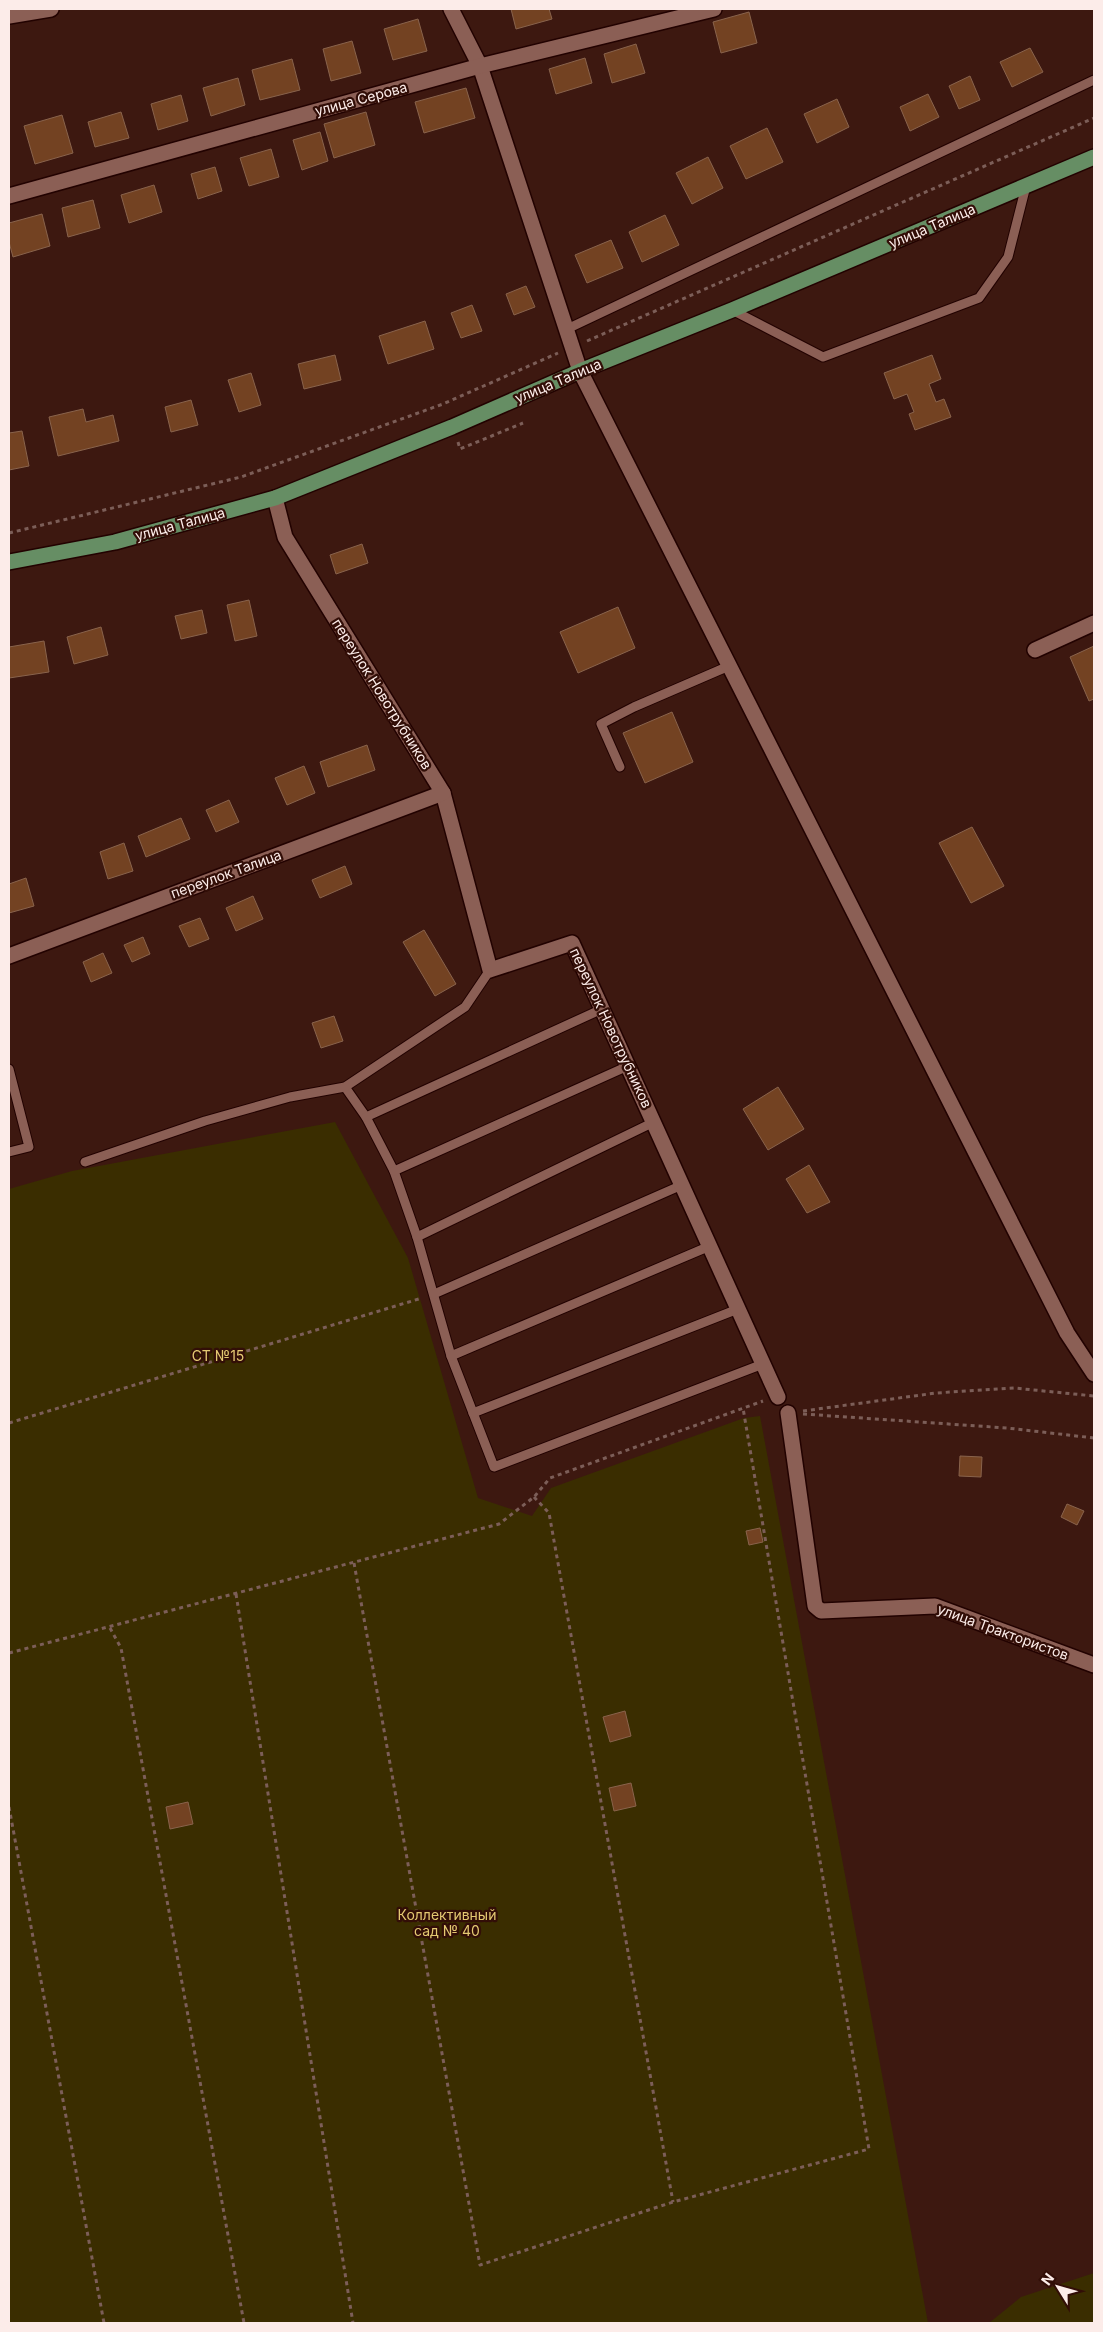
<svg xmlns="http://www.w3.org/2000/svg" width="1103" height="2332" viewBox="0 0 1103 2332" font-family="Inter,sans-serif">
<rect width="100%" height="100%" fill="#3d1810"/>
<g fill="#3a2d00">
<path d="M335,1122L408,1258L478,1498L532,1516L551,1488L744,1418L760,1416L928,2323H9V1189L72,1171Z"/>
<path d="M1094,2273V2323H989L1021,2297Z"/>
</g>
<g fill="#734222" stroke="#89634c">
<path d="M511,9H549L552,19L516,29Z"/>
<path d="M749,12L757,43L721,53L713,22Z"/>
<path d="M418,19L427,51L393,60L384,29Z"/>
<path d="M352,41L361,73L331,81L323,49Z"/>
<path d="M636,44L645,73L612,83L604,54Z"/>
<path d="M1030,48L1043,72L1012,87L1000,62Z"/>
<path d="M585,58L592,83L556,94L549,69Z"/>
<path d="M292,59L300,90L260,100L252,70Z"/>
<path d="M970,76L980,100L959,109L949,86Z"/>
<path d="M238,78L245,105L211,116L203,88Z"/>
<path d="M466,88L475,118L424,133L415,102Z"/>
<path d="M928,94L939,117L910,131L900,107Z"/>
<path d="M181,95L188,121L158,130L151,104Z"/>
<path d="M837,99L849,127L817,143L804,114Z"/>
<path d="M121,112L129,138L95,147L88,122Z"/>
<path d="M366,112L375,145L334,158L324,124Z"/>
<path d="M62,115L73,153L35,164L24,126Z"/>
<path d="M767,128L783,162L746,179L730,146Z"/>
<path d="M320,132L328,161L302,170L293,140Z"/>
<path d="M271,149L279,177L249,186L240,158Z"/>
<path d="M708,157L723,188L692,204L676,173Z"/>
<path d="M215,167L222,191L198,199L191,174Z"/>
<path d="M154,185L162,212L129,223L121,195Z"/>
<path d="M93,200L100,228L68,237L62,208Z"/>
<path d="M42,214L50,246L13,257L9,242V223Z"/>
<path d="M665,215L679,245L642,262L629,232Z"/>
<path d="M611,240L623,268L587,283L575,255Z"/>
<path d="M526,286L535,307L514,315L506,294Z"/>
<path d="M472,305L482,331L461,338L451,313Z"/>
<path d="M425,321L434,349L388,364L379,336Z"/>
<path d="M335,355L341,380L304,389L298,364Z"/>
<path d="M932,355L941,379L929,384L936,402L944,399L951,417L915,430L909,414L914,412L907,394L894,399L884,373Z"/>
<path d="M251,373L261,405L239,412L228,380Z"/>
<path d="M191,400L198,425L171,432L165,407Z"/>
<path d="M83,409L86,422L113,415L119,441L58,456L49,417Z"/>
<path d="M22,431L29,466L9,470V433Z"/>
<path d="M362,544L368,563L336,574L330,555Z"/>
<path d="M249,600L257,636L235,641L227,605Z"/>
<path d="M618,607L635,648L578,673L560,632Z"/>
<path d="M202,610L207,633L181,639L175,616Z"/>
<path d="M101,627L108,655L74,664L67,637Z"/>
<path d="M44,641L49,672L9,678V647Z"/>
<path d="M1094,646V699L1089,701L1070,657Z"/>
<path d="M672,712L693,762L645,783L623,733Z"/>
<path d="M367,745L375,770L328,787L320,762Z"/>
<path d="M304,766L315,793L287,805L275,778Z"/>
<path d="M229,800L239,822L216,832L206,810Z"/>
<path d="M181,818L190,839L146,857L138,836Z"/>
<path d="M972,827L1004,886L971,903L939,843Z"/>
<path d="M124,843L133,871L108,879L100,852Z"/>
<path d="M345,866L352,884L320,898L312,880Z"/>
<path d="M26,878L34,906L9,913V884Z"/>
<path d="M253,896L263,919L236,931L226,908Z"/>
<path d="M200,918L209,939L189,947L179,926Z"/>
<path d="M424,930L456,984L435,996L403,942Z"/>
<path d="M143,937L150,954L132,962L124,945Z"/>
<path d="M103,953L112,973L91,982L83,962Z"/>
<path d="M334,1016L343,1041L321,1048L312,1023Z"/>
<path d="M778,1087L804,1129L768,1150L743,1109Z"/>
<path d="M809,1165L830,1202L807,1213L786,1179Z"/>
<path d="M960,1456L982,1457L981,1477L959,1476Z"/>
<path d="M1067,1504L1084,1511L1077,1525L1061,1517Z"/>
<path d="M760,1528L763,1542L749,1545L746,1531Z"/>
<path d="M625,1711L631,1736L610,1742L603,1717Z"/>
<path d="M631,1783L636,1806L614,1811L609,1788Z"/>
<path d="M188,1802L193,1824L170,1829L166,1807Z"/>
</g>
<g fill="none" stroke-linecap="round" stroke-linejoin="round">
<defs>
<g id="service">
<path d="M732,310L823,357L979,298L1008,257L1026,186"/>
<path d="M567,329L1094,80"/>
<path d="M620,767L601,724L634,707L729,666"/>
<path d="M9,1069L29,1147L9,1152"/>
<path d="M345,1087L366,1117L394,1171L417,1237L451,1356L494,1467L763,1364"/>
<path d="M366,1117L602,1009"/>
<path d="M85,1162L205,1121L290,1097L345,1087L465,1007L490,970"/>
<path d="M394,1171L628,1066"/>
<path d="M417,1237L654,1122"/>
<path d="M434,1294L682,1185"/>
<path d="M451,1356L710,1246"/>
<path d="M473,1413L738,1309"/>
</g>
<g id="minor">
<path d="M451,9L480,66L580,371L1067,1333L1094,1374"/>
<path d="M9,16L51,9"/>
<path d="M9,196L480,66L714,9"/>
<path d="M275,498L285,537L443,793L490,970L572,943L778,1397"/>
<path d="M1035,650L1094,623"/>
<path d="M9,956L443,793"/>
<path d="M788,1413L815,1606L821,1611L935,1606L1094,1665"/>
</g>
<path id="primary" d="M9,562L115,542L275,498L452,427L580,371L732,310L1094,157"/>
</defs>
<use href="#service" stroke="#220200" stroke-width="11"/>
<use href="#minor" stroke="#220200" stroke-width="18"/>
<use href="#primary" stroke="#220200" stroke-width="18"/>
<g stroke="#7c5e58" stroke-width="3" stroke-dasharray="4 4" stroke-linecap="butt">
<path d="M587,341L1094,118"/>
<path d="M458,442L460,449L523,423"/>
<path d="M9,533L241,477L443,404L558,353"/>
<path d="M803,1411L936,1393L1014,1388L1094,1396"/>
<path d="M803,1414L1007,1428L1094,1438"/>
<path d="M9,1423L422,1298"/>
<path d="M534,1497L549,1513L673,2202"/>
<path d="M354,1563L480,2265L673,2202L869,2149L743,1408"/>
<path d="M236,1594L353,2323"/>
<path d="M110,1628L121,1648L244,2323"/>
<path d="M9,1653L499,1524L534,1497L550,1478L763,1401"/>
<path d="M9,1807L104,2323"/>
</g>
<use href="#service" stroke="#8b5f55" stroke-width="9"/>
<use href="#minor" stroke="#8b5f55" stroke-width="15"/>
<use href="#primary" stroke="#668e64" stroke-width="15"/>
</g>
<g text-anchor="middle" stroke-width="4.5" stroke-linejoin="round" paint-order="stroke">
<g font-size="14" fill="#fcece9" stroke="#320e07">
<text transform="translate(361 99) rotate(-15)" y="5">улица Серова</text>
<text transform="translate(932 226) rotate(-23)" y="5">улица Талица</text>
<text transform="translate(558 381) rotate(-23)" y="5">улица Талица</text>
<text transform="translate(180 524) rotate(-15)" y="5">улица Талица</text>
<text transform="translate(382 694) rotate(58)" y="5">переулок Новотрубников</text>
<text transform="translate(226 874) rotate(-20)" y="5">переулок Талица</text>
<text transform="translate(611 1028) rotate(65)" y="5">переулок Новотрубников</text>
<text transform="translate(1003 1632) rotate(20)" y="5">улица Трактористов</text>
</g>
<g font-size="14" fill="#e4c972" stroke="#320e07">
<text x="218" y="1361">СТ №15</text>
<text x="447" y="1920">Коллективный<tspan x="447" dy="16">сад № 40</tspan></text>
</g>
</g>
<rect width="1103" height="2332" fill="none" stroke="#fcece9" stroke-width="20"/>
<g transform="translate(1058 2287) rotate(307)" stroke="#320e07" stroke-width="4" paint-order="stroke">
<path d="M0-4L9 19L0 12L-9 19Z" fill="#fcece9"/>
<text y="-8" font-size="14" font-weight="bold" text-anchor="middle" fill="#fcece9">N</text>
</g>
</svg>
